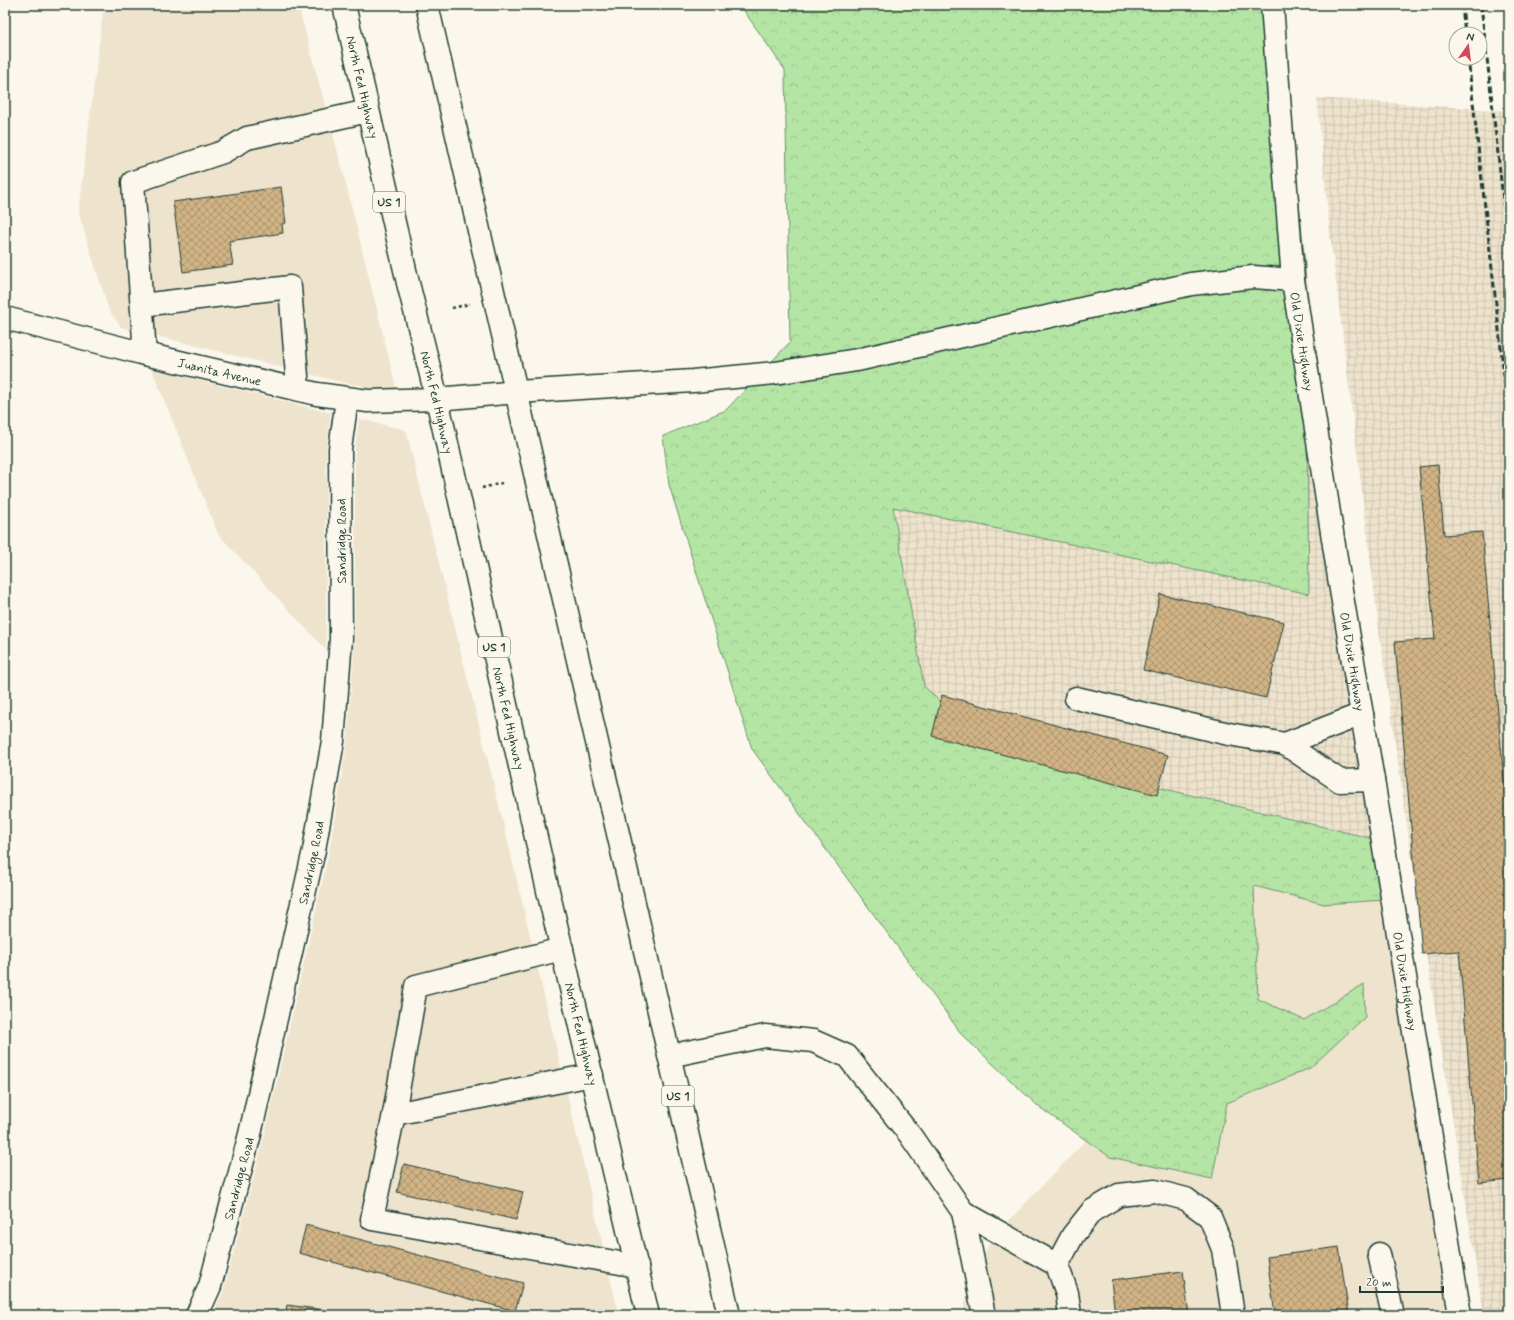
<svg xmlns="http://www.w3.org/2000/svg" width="1514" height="1320" viewBox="0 0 1514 1320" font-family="Mynerve,sans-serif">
<defs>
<pattern id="industrial-grid" width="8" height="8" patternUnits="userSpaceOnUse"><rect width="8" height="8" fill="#eee3cd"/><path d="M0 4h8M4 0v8" fill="none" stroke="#ccc4b1"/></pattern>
<pattern id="forest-crowns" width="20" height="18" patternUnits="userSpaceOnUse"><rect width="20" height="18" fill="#b5e5a4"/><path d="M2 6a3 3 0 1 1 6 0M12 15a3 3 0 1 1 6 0" fill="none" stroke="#9bc58e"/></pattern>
<pattern id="building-cross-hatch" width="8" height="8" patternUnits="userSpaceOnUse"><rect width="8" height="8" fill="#d1b385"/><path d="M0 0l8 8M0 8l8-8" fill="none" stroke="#a9936e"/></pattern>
</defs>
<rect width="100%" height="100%" fill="#fbf7ec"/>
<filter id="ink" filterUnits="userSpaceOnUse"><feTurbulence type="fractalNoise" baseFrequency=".025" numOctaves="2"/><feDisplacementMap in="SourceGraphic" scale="8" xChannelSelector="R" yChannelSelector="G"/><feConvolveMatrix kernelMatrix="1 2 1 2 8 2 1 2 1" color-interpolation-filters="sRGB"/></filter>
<g filter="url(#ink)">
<g fill="#eee3cd">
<path d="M104,5H298L341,164L398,395L362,387V385L349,384L121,327L109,310L78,212Z"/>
<path d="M150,368L331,413L326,448V650L218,534L153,372Z"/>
<path d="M359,419L406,430L508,842L619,1315H213L224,1289L264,1138L329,852L347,743L355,640V450Z"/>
<path d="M1254,886L1324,904L1384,900L1454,1315H963L966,1298L991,1239L1086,1140L1110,1157L1212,1179L1227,1103L1310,1068L1364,984L1304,1020L1258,999Z"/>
</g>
<g fill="url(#industrial-grid)">
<path d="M1317,98L1509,111V1315H1484L1420,916L1379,630L1329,224Z"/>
<path d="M1305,264L1350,637L1384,900L985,746L924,686L893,507L1309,594Z"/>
</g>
<path fill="url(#forest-crowns)" stroke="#6a916c" d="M740,5H1279L1305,264L1309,594L893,507L924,686L985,746L1374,839L1384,900L1324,904L1254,886L1258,999L1304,1020L1364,984L1365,1017L1310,1068L1227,1103L1212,1179L1110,1157L1039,1107L963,1036L752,749L669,485L663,436L726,410L790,342L785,70Z"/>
<g fill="url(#building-cross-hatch)" stroke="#1f3d34">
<path d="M281,187L286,223L282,224L283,233L229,241L233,265L183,272L173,202Z"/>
<path d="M1438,465L1444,535L1482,532L1509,837V1180L1479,1183L1459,951L1422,954L1395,642L1435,639L1419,467Z"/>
<path d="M1160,594L1284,622L1266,698L1143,670Z"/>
<path d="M942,695L1168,755L1157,795L932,736Z"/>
<path d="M404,1164L523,1192L516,1220L397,1192Z"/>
<path d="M306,1225L523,1283L515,1311L299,1253Z"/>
<path d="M1339,1247L1349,1315H1275L1267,1257Z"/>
<path d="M1183,1271L1189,1315H1115L1111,1280Z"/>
<path d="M287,1305L325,1310L324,1315H285Z"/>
</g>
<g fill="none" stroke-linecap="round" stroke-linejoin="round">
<defs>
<g id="minor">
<path id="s1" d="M1272,5L1293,280L1340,584L1373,780L1460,1315"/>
<path d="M142,305L290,287L298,389"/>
<path id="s2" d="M5,318L145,354L317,394L368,401L437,399"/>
<path d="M145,354L133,182L223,152L247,138L368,111"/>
<path d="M1076,698L1229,734L1285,744L1362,714"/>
<path d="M1285,744L1340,781L1373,780"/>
<path d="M562,949L416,986L394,1114L372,1219L637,1266"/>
<path d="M669,1056L765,1036L813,1041L847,1056L910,1135L963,1212L984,1315"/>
<path d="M394,1114L592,1075"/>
<path d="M963,1212L1057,1265L1067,1293L1070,1315"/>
<path d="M1379,1254L1393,1315"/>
<path d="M1057,1265L1073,1235L1092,1211L1119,1195L1155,1191L1186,1199L1210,1217L1223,1249L1233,1315"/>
<path id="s3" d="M197,1315L210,1286L250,1134L314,850L333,741L341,639L340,449L347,399"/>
</g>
<g id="major">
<path id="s4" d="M344,5L408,283L437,399L549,895L648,1315"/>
<path d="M427,5L729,1315"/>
<path d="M437,399L517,392L693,381L775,373L857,360L1191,284L1253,277L1293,280"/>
</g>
</defs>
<use href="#minor" stroke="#1f3d34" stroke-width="25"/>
<use href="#major" stroke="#1f3d34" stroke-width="25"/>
<g stroke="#1f3d34" stroke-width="2.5" stroke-dasharray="3 3" stroke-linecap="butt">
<path d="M452,308L470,304"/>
<path d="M482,488L502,483"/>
</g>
<use href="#minor" stroke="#fbf7ec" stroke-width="22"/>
<use href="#major" stroke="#fbf7ec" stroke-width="22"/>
<g stroke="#1f3d34" stroke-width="3" stroke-dasharray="6 3" stroke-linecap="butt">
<path d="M1462,5L1465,34"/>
<path d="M1481,5L1509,251"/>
<path d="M1468,58L1509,418"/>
</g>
</g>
</g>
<g text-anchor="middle" stroke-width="4" stroke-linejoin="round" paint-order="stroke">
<g fill="#fbf7ec" stroke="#61756b" stroke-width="1">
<rect x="373" y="192" width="32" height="20" rx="3"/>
<rect x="478" y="637" width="32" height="20" rx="3"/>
<rect x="662" y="1086" width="32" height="20" rx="3"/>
</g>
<g font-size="12" font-weight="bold" fill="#1f3d34">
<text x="389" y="206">US 1</text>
<text x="494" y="651">US 1</text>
<text x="678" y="1100">US 1</text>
</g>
<g font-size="13" fill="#1f3d34" stroke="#fbf7ec">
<text dy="5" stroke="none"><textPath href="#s4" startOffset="84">North Fed Highway</textPath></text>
<text dy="5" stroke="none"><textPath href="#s1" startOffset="338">Old Dixie Highway</textPath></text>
<text dy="5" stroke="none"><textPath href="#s2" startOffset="221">Juanita Avenue</textPath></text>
<text dy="5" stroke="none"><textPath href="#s4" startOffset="408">North Fed Highway</textPath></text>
<text transform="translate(341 541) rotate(-90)" y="5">Sandridge Road</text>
<text dy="5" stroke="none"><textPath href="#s1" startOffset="662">Old Dixie Highway</textPath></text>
<text dy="5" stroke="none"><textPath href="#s4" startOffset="732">North Fed Highway</textPath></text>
<text dy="5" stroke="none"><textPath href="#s3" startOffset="467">Sandridge Road</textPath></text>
<text dy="5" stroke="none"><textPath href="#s1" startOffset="986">Old Dixie Highway</textPath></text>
<text dy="5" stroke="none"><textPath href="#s4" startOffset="1056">North Fed Highway</textPath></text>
<text dy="5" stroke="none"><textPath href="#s3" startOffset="143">Sandridge Road</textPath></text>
</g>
</g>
<rect width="1514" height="1320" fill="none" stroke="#fbf7ec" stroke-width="20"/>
<rect x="10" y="10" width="1494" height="1300" fill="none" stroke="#1f3d34" stroke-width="1.5" filter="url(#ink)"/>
<g transform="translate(1468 46) rotate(14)"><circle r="19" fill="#fbf7ec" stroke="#a3ada2"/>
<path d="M0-3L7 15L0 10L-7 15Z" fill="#d1495b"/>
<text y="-6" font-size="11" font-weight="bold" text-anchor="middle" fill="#1f3d34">N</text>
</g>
<path d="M1360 1286v6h83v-6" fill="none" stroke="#1f3d34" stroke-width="2"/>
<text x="1366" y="1286" font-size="12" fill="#1f3d34" stroke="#fbf7ec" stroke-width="3" paint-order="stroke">20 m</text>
</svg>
